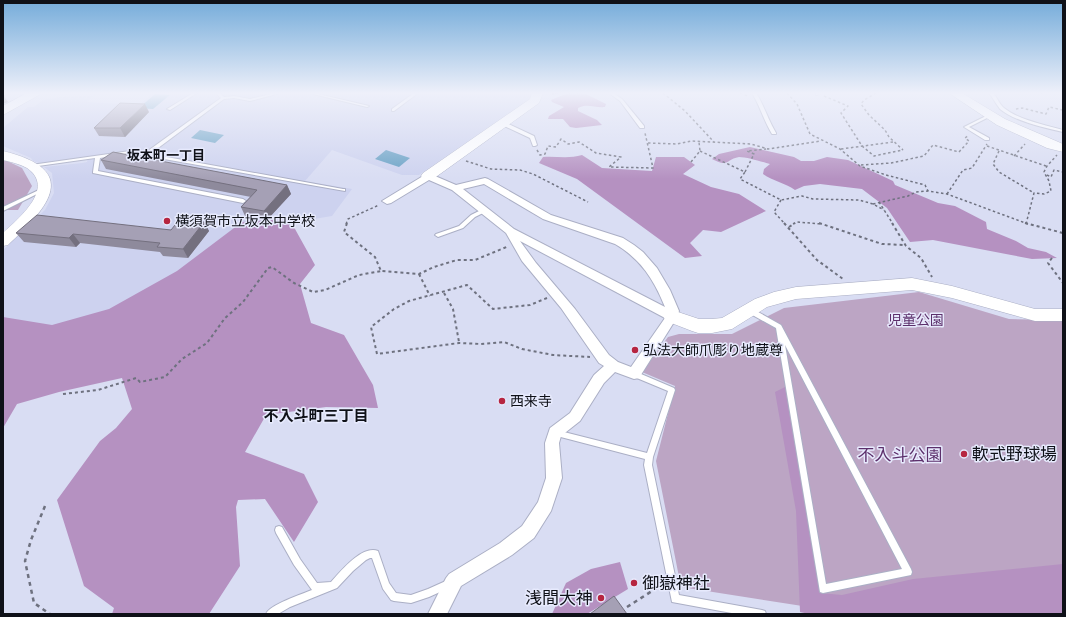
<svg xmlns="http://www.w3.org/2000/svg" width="1066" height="617" viewBox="0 0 1066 617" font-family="'Alegreya Sans','Noto Sans JP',sans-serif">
<rect width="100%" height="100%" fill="#d9ddf3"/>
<path fill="#cdd2ef" d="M153,93H270L251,98L233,96L242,99L255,98L277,93H528L530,96L529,100L419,175H402L332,150L305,181L352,189L332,216L271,226L67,344L3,329V250L45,210L54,193L52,173L44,167L82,163L87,162L88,158L79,160L54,161L42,164L33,161L31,158L3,146L4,127L28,107H34L43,100L59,97L93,96L87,102L139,105Z"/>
<g fill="#bca5c4">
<path d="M3,159L22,168L32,186L18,210H3Z"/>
<path d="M919,292L1009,319L1063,320V614H854L681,587L656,461L675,386L642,372L668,337L679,334H732L784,308Z"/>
</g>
<g fill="#b591c1">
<path d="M568,93H584L606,104L605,107C595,108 587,103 578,108V111L597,120L602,125L576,128L570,127L563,119H548L549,116L564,107L552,102L551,100Z"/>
<path d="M750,147L794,157L801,161H814L827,157L848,160L893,181L895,185L938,203L955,206L986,222L987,229L1016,241L1028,248L1046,252L1057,258L1032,259L933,240L910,242L887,208L862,189L820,184L804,186L795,190C785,183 773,181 763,174L764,169L770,164C762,162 747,157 739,157C726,159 729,168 712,159L719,154Z"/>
<path d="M582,155L602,168L652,171L656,157H684L695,165L683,174L711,187L739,194L766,211L721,232L703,230L690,243L702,256L685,258L577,179L539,163L543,157C556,156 569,159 582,155Z"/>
<path d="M284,219L295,229L315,265L300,284L311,323L344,335L373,385L378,408L326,407L266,415L245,452L304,474L318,502L294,542L265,499L238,500L236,507L240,566L209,614H112L114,608L84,586L57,500L100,441L116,428L132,409L122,378L59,392L17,404L3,428V317L52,325L109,309L177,271L242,222Z"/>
<path d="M785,387L820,593L842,595L913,579L1063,564V614H809L800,612L796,511L775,392Z"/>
<path d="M620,562L628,589L587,614H552L566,583L591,569Z"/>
</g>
<g fill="#69a1c5">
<path d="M155,94L170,95L153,109L139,108Z"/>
<path d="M200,130L224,135L215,143L191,138Z"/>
<path d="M386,150L410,158L399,167L375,159Z"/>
</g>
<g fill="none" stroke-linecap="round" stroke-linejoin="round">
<defs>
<g id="lane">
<path d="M193,93H197L170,110L167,109Z"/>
<path d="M216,93H220L224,97L234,96L250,99L275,93H280L250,101L234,98L224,99L150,154L343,189H345V191L130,153L100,158L98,171L243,199L246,201L243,203L93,173V172L95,158L31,167L29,166L31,165L130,151L145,153L221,98Z"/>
<path d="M309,93H314L369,106L367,107Z"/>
<path d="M414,93H418L394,111H392V109Z"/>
<path d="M609,93H613L622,99L644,126V128H640L620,101Z"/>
<path d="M752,93H756C764,105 768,120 776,133V134H772C764,121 760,106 752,93Z"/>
<path d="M816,93H820L817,95H816Z"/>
<path d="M989,93H993C997,97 999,104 1004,108C1019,120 1045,125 1063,130V132C1045,128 1014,121 1000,109C996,104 993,98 989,93Z"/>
<path d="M988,115L991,116L969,127L989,138V140H985L964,127Z"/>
<path d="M500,122H504L534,136L537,145L535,146H533L530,138L500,124Z"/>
<path d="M41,189H43L45,190L3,211V207Z"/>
<path d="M483,209L485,210V212L475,217L463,228L438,237L435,235L436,234L459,226L471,215Z"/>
<path d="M747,308H751L781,325L911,569L912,572L911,575L823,593L820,592L776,328L747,312L746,310ZM785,345L902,569L826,584Z"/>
<path d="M634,371L674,388L675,390L653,457L652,465L679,595L762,610L765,611L766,614H737L672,602L644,465L645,459L553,435L552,433L553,431L556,430L647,453L668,391L632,376L631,374L632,372Z"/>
<path d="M279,526L282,527L300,559L317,583L331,582C341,571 362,545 378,551L389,583L396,593L411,595L428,589L448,580L451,581L452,584L451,587L429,597L411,603L394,601L391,600L383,589L372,558H370L366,560L353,571L337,588L290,607L278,614H266C269,605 302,594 312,590L294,565L276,533L275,530L276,527Z"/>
</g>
<path id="street" d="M428,173L456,185L485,178L488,179L551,215L623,238L634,245L643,252L657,268L670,290L679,311L676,319L639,378L634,379L615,372L604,383L580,421L561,436L559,443L562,478L551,511L534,538L512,555L461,586L447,614H428L446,578L449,574L500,543L522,526L538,502L546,478L545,443L550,428L570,413L594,375L604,366L599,363L561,308L522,261L506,233L452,190L429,180L391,203L387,204L382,201ZM484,184L543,219L615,244C641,259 654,280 665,307L514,229L463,189ZM520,241L665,318L631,367L618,362L609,355L575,309L536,263Z"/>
<g id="secondary">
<path d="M27,93H41L39,95L3,115V106Z"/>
<path d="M532,93H543L539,103L433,179H423L421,176L423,173L530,99Z"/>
<path d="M949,93H962L1005,119L1063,144V152L1047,148L997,125Z"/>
<path d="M3,151C81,170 50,206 8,245L3,246V233C19,218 56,188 27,168C20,164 11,162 3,160Z"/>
<path d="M912,278L952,286L1035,309H1063V321H1035L952,298L912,290L796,299L767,307L732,329L712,333H698L692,331L666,321L663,316L666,311L672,310L699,319H712L722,318L755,299L774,292L796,287Z"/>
</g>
</defs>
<use href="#lane" stroke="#abafc5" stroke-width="2"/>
<use href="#street" stroke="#abafc5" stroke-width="2"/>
<use href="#secondary" stroke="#abafc5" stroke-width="1"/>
<g stroke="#6e717f" stroke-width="1.5" stroke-dasharray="2.5 2.5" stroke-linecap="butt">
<path d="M663,93L685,111L714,142"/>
<path d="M740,93L748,96"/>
<path d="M787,93L797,104L810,134L840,149L860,166L886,175L925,185L928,191"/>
<path d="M876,93L864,100L861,104L869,115L885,130L889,137L903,150"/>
<path d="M1040,93H1044"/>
<path d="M824,96L848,106L841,113L862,146L874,156L903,150"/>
<path d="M3,97L7,93"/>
<path d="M1016,109L1022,108L1046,114L1049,107L1063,110"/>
<path d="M648,143L677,144L691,141L751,144L768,149L821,141"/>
<path d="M987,146L1046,166"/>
<path d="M841,149L893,142"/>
<path d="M537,150L540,155L545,154L548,146L556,147L561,139L568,144L579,142L596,153L621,157L609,167L653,168L645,133"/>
<path d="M700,151L745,172L740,179L781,200L802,196L813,199L859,200L873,204L884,210"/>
<path d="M999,151L993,164L999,172L1034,193"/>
<path d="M1014,156L1025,144"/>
<path d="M466,161L491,169L520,170L533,174L588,202"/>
<path d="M691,162L700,151L699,142"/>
<path d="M861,165L891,163L924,156L933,145L959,152L969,141L965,138L969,135"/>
<path d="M745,172L754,154L747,151L766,149"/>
<path d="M1047,175L1051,177L1054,170L1063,172"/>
<path d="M947,194L963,170L972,168L987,144"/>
<path d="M781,200L774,212L785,224"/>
<path d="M879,202L893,224"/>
<path d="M873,204L908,196L916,192L928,191L947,194L1028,224"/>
<path d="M346,224L348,219L379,205"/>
<path d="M793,224L797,222L822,224"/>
<path d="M1026,224L1034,193L1044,194L1051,191L1049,181L1044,172L1047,166L1057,155"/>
</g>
<g stroke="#6e717f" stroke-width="2" stroke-dasharray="3 3" stroke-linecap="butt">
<path d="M347,223L344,232L375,257L381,271L419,274L434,267L457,260H475L509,246"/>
<path d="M784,223L817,260L843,279"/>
<path d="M819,223L882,244L905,245"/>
<path d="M892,223L906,246L921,258L932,277"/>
<path d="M1025,223L1063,233"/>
<path d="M789,227L795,223"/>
<path d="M1052,258L1048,263L1063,283"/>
<path d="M419,274L430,296"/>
<path d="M444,293L453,309L459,342"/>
<path d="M547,298L530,305L493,309L467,285L409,301L394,309L371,327L377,354L459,343L481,344L504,342L522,349L553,355L590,357"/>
<path d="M63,394L98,390L136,378L140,382L165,377L182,359L207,343L225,318L243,302L268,268L272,267L294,283L313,292L325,290L359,275L381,271"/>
</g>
<g stroke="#6e717f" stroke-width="2.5" stroke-dasharray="4 4" stroke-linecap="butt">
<path d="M45,506L31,540L25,561L34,603L50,614"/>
<path d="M627,607L663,584"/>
</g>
<use href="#lane" fill="#fff" fill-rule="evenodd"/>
<use href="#street" fill="#fff" fill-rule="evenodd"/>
<use href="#secondary" fill="#fff" fill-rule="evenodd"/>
</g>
<g fill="#8e8a9c">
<path d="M149,112L125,137L99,136L94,128Z"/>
<path d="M101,160L287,185L291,194L267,220L245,216L241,207L251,197L106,169Z"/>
<path d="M204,222L209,231L188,258L163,256L160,252L80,243L76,247L24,242L16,233L171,230Z"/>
</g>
<g fill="#74707f">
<path d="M552,93H560L552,95Z"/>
<path d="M3,96H4L8,102L3,104Z"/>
<path d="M145,104L149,112L125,137L120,128Z"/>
<path d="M287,185L291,194L267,220L264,211Z"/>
<path d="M204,222L209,231L188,258L183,249Z"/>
<path d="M73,234L80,243L76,247L69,238Z"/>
</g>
<g fill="#a5a0b5" stroke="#74707f">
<path d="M120,103L145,104L120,128H94Z"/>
<path d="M113,152L287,185L264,211L241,207L257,190L101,160Z"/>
<path d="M37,215L171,230L179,220L204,222L183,249L157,247L160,243L73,234L69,238L16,233Z"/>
<path d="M614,596L627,614H590Z"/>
</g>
<linearGradient id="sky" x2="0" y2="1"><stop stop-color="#75acda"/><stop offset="0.52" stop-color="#eef0fa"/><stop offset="1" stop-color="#eef0fa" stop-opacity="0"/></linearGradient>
<rect width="1066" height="179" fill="url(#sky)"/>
<g fill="#b62540" stroke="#e7eafd" stroke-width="1.5">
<circle cx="167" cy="221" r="4"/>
<circle cx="635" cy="350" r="4"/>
<circle cx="502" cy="401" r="4"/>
<circle cx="964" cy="454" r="4"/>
<circle cx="634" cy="583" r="4"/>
<circle cx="601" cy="598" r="4"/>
</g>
<g text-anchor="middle" stroke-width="3" stroke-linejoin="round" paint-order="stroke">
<g font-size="13" font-weight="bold" fill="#0f1118" stroke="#e7eafd">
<text x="166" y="160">坂本町一丁目</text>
</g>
<g font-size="14" fill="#0f1118" stroke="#e7eafd" text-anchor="start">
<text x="175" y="226">横須賀市立坂本中学校</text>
<text x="643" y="355">弘法大師爪彫り地蔵尊</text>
<text x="510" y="406">西来寺</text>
</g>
<g font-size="14" fill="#5c2f6b" stroke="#e7eafd">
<text x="916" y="325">児童公園</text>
</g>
<g font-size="15" font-weight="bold" fill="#0f1118" stroke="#e7eafd">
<text x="316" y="421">不入斗町三丁目</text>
</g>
<g font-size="17" fill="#0f1118" stroke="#e7eafd" text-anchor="start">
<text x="972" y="460">軟式野球場</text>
<text x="642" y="589">御嶽神社</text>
<text x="593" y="604" text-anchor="end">浅間大神</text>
</g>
<g font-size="17" fill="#5c2f6b" stroke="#e7eafd">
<text x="900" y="461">不入斗公園</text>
</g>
</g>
<rect width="1066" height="617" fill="none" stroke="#0f1118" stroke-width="8"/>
</svg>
